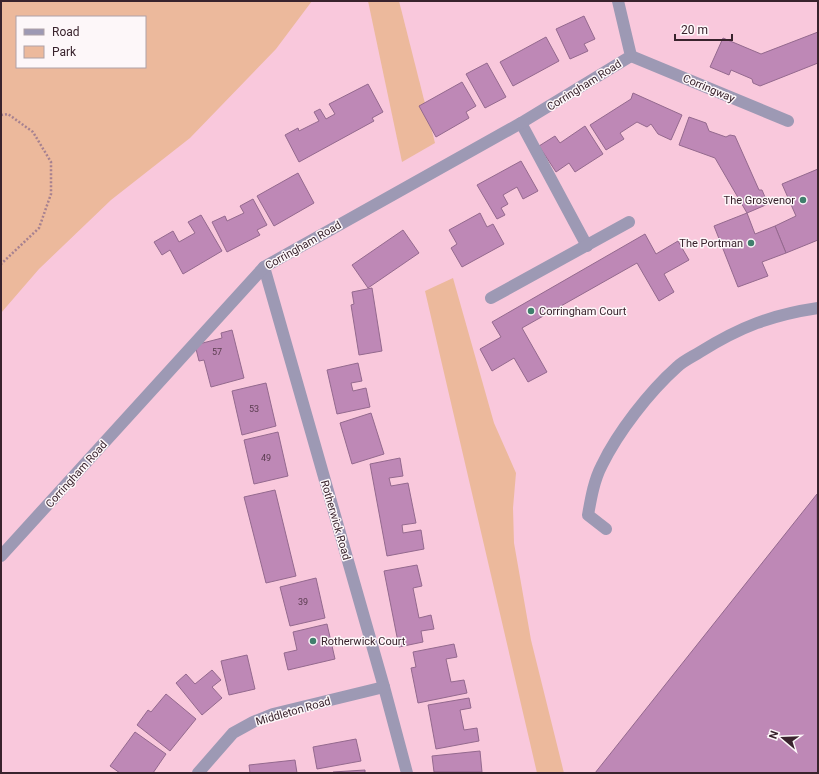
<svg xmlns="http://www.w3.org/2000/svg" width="819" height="774" viewBox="0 0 819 774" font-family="Roboto,sans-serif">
<rect width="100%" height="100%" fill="#f9c8dc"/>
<g fill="#ecb99c" fill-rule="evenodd">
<path d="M1,1H312L276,49L190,138L111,200L39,269L1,313ZM17,17H145V67H17Z"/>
<path d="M368,1H399L435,143L402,162Z"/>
<path d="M453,278L494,423L516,473L513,508L514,543L531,640L564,773H537L425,291Z"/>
</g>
<g fill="#be88b6" stroke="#94698e">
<path d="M584,16L595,39L584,44L588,51L570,59L556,29Z"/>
<path d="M818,32V63L760,86L753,83L752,79L731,70L729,75L710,67L723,38L761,54Z"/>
<path d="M546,37L559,61L513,86L500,62Z"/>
<path d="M487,63L506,97L485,108L466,74Z"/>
<path d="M462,82L476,106L466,112L469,118L436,137L419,106Z"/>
<path d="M368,84L383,112L372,118L374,121L299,162L285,135L298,128L299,131L319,121L314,112L320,109L326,119L335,114L329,104Z"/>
<path d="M633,93L682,115L671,140L658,134L651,124L647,127L637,122L620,133L624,139L606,150L590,125L631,99Z"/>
<path d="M689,117L706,123L709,131L726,137L730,135L735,136L759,190H762L768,204L747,213L715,158L679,145Z"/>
<path d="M585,126L603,154L575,172L569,163L556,172L539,146L555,136L560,143Z"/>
<path d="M521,161L538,191L523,199L517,187L503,195L508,204L501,208L505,215L497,219L477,185Z"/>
<path d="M818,169V240L786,253L775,226L796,216L782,184Z"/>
<path d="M298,173L314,203L274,226L257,196Z"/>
<path d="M253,199L267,225L257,230L260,235L227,252L212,222L225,216L227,221L244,213L240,206Z"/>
<path d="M480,213L487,227L493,224L504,244L462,267L451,248L457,244L449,230Z"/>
<path d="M747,213L755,234L775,226L786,253L762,262L768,276L738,287L714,226Z"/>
<path d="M201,215L222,251L183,274L170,250L162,255L154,242L173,231L179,242L195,233L188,222Z"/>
<path d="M403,230L419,253L368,288L352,265Z"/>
<path d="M645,234L656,254L678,241L689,260L664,274L674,292L659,301L637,263L522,328L547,372L528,382L514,358L492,371L480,349L501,337L492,322Z"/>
<path d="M372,288L382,351L359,355L351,305L354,304L352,292Z"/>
<path d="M232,330L244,378L211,387L204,360L199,361L195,345L222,338L221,333Z"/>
<path d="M358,363L362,381L351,383L353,391L366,388L370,407L337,414L327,370Z"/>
<path d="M266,383L276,426L242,435L232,391Z"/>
<path d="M371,413L384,454L352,464L340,423Z"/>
<path d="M278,432L288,476L254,484L244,440Z"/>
<path d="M400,458L403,476L389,478L391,486L408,483L416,523L402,525L403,533L421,530L424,549L387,556L370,464Z"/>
<path d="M275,490L296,576L266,583L244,497Z"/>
<path d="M817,494L818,773H595Z"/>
<path d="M417,565L422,586L413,588L419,618L431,615L434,629L421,631L423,642L399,647L384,571Z"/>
<path d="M316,578L325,618L290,626L280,587Z"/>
<path d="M327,624L335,659L288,670L284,653L297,650L293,632Z"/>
<path d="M454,644L457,657L446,659L451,682L464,680L467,693L418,703L411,668L416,667L413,652Z"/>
<path d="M247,655L255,689L229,695L221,661Z"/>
<path d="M212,670L221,680L212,687L222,698L202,715L176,683L186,674L195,684Z"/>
<path d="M166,694L196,719L170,751L137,725L148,710L151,712Z"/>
<path d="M469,698L471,708L460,710L464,730L477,728L479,741L436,749L428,705Z"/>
<path d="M135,732L166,754L153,773H120L110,766Z"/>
<path d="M356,739L361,761L317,769L313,747Z"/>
<path d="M480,751L482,772H434L432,756Z"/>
<path d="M295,760L297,773H250L249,765Z"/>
<path d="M365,770V773H333V772Z"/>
</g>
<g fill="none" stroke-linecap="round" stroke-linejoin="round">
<path stroke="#a68190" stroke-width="2.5" stroke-dasharray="2 2" stroke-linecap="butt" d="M1,115L8,114L33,132L51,162V194L39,228L1,264"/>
<g stroke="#9d99b4" stroke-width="12">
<path d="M631,56L788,121"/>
<path d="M521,123L587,246"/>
<path d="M264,267L384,687L407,773"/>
<path d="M491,298L629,222"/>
<path d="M606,529L588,515C591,498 594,480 602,465C618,432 649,392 677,367C683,361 692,357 700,352C740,327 771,315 818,308"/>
<path d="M1,556L264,267L521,123L631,56L618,1"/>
<path d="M198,773L233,733L253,722L273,714L384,687"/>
</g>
</g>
<g fill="#417f6d" stroke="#fdf7f9" stroke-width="1.5">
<circle cx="803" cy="200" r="4"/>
<circle cx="751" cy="243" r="4"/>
<circle cx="531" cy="311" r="4"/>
<circle cx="313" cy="641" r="4"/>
</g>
<g text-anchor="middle" stroke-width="3" stroke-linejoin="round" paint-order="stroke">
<g font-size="9" fill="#5a3c4f">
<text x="217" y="355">57</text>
<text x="254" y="412">53</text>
<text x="266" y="461">49</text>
<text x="303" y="605">39</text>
</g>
<g font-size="11" fill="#39232d" stroke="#fdf7f9">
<text transform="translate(584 85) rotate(-32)" y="4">Corringham Road</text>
<text transform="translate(709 88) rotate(23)" y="4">Corringway</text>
<text transform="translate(303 245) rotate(-30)" y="4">Corringham Road</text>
<text transform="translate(76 474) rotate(-48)" y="4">Corringham Road</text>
<text transform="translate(336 520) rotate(74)" y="4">Rotherwick Road</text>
<text transform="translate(293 711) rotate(-16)" y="4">Middleton Road</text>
</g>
<g font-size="11" fill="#39232d" stroke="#fdf7f9" text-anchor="end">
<text x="795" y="204">The Grosvenor</text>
<text x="743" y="247">The Portman</text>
<text x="539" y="315" text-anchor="start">Corringham Court</text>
<text x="321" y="645" text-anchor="start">Rotherwick Court</text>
</g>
</g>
<rect width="819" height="774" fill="none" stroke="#39232d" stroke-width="4"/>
<rect x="16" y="16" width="130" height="52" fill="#fdf7f9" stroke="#afa2a7"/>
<rect x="24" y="29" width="20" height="6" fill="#9d99b4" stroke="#afa2a7"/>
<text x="52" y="36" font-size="12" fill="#39232d">Road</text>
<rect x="24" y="46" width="20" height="12" fill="#ecb99c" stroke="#afa2a7"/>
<text x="52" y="56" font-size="12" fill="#39232d">Park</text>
<g transform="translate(783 738) rotate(289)" stroke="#fdf7f9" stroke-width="3" paint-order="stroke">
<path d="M0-3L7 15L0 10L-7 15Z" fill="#39232d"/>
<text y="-6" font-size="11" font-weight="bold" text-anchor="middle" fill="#39232d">N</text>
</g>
<path d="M675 34v6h57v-6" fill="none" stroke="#39232d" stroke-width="2"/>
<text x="681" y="34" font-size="12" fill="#39232d" stroke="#fdf7f9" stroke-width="3" paint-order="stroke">20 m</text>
</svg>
